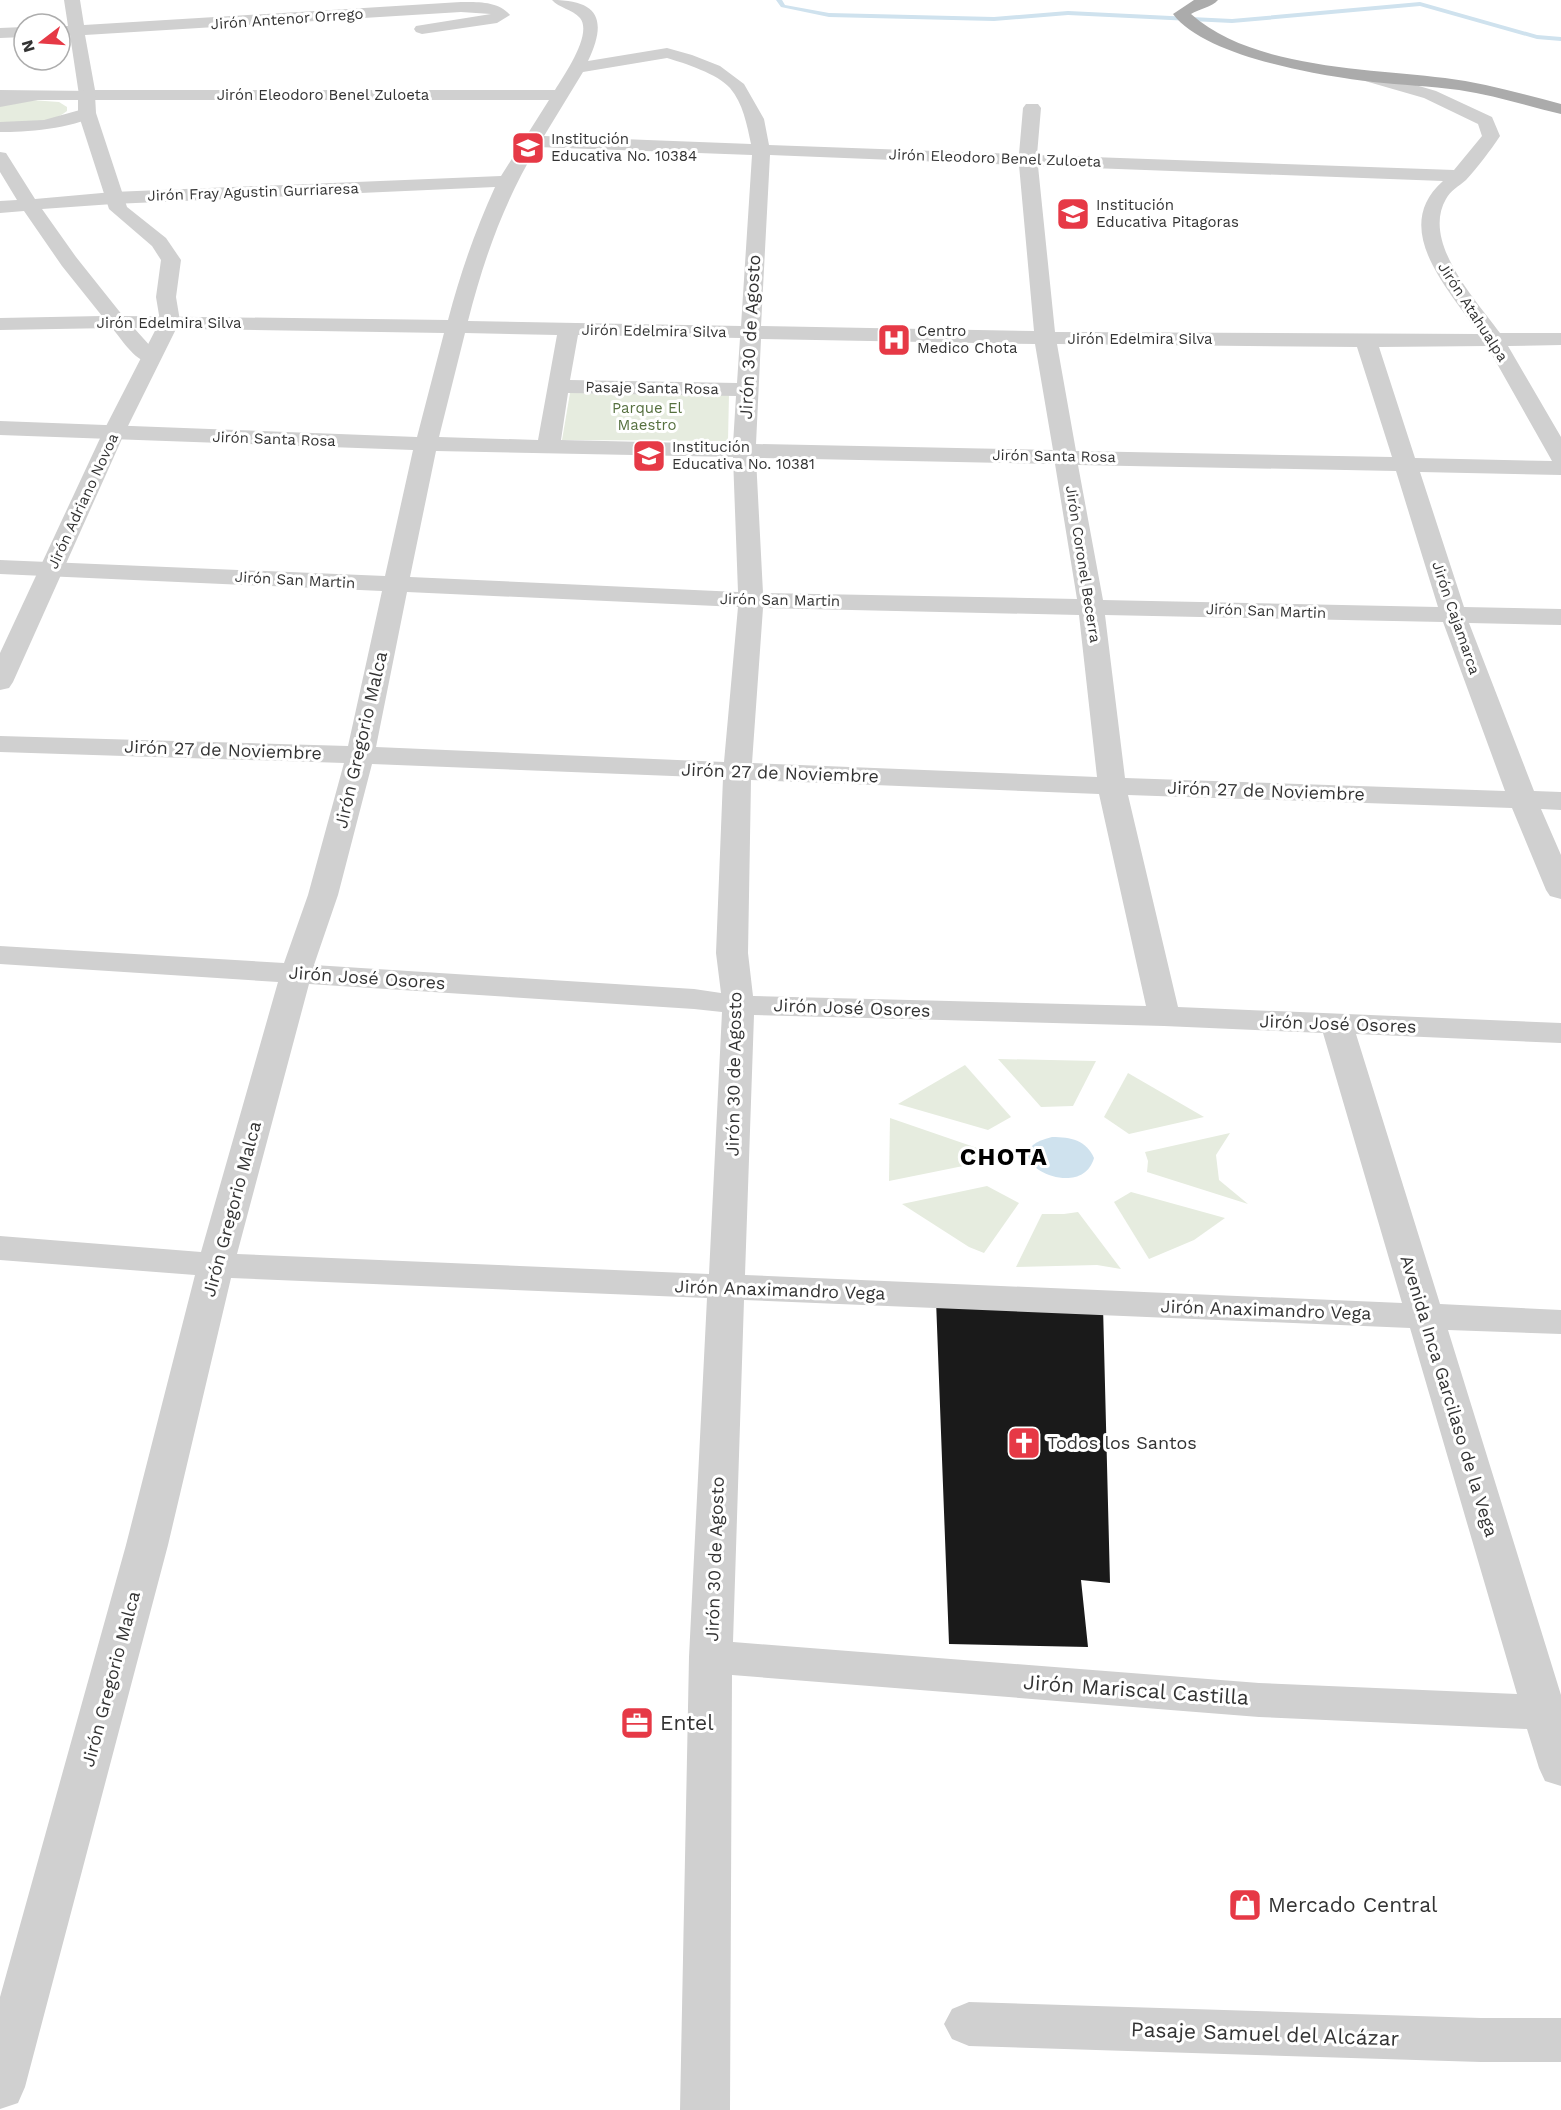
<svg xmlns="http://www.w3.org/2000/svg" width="1561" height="2110" viewBox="0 0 1561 2110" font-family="'Work Sans',sans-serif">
<rect width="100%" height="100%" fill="#fff"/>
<g fill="#e6ecdf">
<path d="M31,100L59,102L67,107V111C49,126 21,122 0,122V105Z"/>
<path d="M570,393L729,394L728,441L562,440Z"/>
<path d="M998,1059L1096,1061L1073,1106L1041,1107Z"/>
<path d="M965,1065L1011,1117L988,1130L898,1104Z"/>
<path d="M1128,1073L1204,1117L1129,1134L1104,1117Z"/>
<path d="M890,1118L980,1149L978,1163L889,1181Z"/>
<path d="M1230,1133L1216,1155L1219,1180L1248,1204L1147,1172L1148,1161L1145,1152Z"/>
<path d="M987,1186L1019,1203L984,1253L969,1247L902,1204Z"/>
<path d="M1131,1192L1225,1218L1194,1240L1149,1259L1114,1202Z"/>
<path d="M1078,1212L1121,1269L1097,1265L1016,1267L1042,1214H1064Z"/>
</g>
<path fill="#cfe2ee" d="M1052,1137C1071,1137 1086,1140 1094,1158C1080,1207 984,1153 1052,1137Z"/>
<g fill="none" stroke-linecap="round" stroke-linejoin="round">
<path fill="#cfe2ee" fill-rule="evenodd" d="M776,0H782L785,5L829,13L994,17L1068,11L1232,19L1420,2L1537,35L1561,37V41L1537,39L1420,6L1232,23L1068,15L994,21L829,17L781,7Z"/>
</g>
<path fill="#1a1a1a" d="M936,1300L1103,1306L1110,1583L1081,1580L1088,1647L949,1644Z"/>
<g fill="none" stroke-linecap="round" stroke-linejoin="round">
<path fill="#d0d0d0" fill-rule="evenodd" d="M969,2002L1481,2018H1561V2062H1481L969,2046L952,2039L944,2024L952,2009Z"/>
<g fill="#d0d0d0" fill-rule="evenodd">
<path d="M64,0H80L84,25L461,2C478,2 498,1 510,15L497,23L422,34L416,32L414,29L416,26L491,14L461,12L85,35L95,90H555C564,75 593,34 580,18C572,9 559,8 552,0C600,0 607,21 588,61L667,48L692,55L720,66L744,84L764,119L769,145L1019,154L1023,108L1026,104H1038L1041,108L1037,155L1454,170L1482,136L1478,124L1424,98L1365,81L1363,77L1365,73L1371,72L1436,91L1492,117L1500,136C1490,151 1478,167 1466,180C1459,186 1450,191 1446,199C1421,242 1476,300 1500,333H1561V345L1508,346L1561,437V475L1420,472L1464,607L1561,609V625L1469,623L1534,791L1561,792V810L1541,809L1561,855V899L1550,896L1546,890L1512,808L1128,795L1178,1007L1561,1023V1043L1356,1034L1440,1304L1561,1310V1334L1448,1330L1561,1695V1786L1545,1781L1539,1768L1527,1729L1259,1717L732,1675L730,2110H680L689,1657L707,1298L231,1278L168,1545L25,2087L18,2103L0,2109V1997L126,1545L195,1275L0,1260V1236L201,1252L278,982L0,964V946L284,963L308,895L344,763L0,752V736L348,746L382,591L0,574V560L385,576L413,450L0,435V421L417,437L444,333L134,328L161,358L158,363C138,367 124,342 112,328L0,330V318L102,316L62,266L24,211L0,213V201L17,200L0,172V152L6,153L35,199L113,192L501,176L549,100H87L81,99L79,95L70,35L60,36V26H68ZM667,58C684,63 718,74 730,88C743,103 747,125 751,144L544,136L583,72ZM537,147L752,155L741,326L468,321C484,258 504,202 537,147ZM770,155L1019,165L1034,331L761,326ZM1038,166L1443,181C1389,229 1449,289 1479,334L1055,332ZM495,187C475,231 460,274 448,320L123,316L76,257L42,209L113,204ZM465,333L557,335L538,440L439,437ZM578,335L740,338L737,383L570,380ZM761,339L1035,344L1053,450L756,444ZM1057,344L1357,347L1392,457L1076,451ZM1487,346L1552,461L1415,458L1379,347ZM568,393L736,396L733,444L561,440ZM436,451L733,457L738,592L410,577ZM756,458L1055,464L1077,599L763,593ZM1078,465L1396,471L1438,607L1103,600ZM407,592L738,607L724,762L376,747ZM763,608L1079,615L1097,777L752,763ZM1105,615L1443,622L1505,791L1125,778ZM372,764L723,778L716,953L721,993L694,989L314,965L338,895ZM751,780L1099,794L1146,1006L753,996L748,953ZM309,984L694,1009L722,1012L709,1274L237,1254ZM754,1015L1164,1026L1323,1033L1402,1303L745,1275ZM744,1300L1410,1328L1517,1694L1259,1683L733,1642Z"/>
<path d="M24,27V37L0,38V28Z"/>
<path d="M32,91L38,92L40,96L38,100L0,107V97Z"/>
<path d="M87,108L93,109L96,113C84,128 19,133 0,132V122L44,120Z"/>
</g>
<path fill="#d0d0d0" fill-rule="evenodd" d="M0,90L93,91L95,95L96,113L127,207L166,238L181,260L176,297L180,321L125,432L13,682L9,688L0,690V653L103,432L160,321L156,297L161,260L152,246L109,209L78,113V100H0Z"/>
<path fill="#ababab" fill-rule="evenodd" d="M1194,0H1218C1212,7 1199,9 1191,14C1253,69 1367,68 1445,78C1484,83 1523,94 1561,104V114C1527,106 1494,95 1459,90C1430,86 1401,85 1373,82C1321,76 1205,57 1173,14Z"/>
</g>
<defs>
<symbol id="school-square" viewBox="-11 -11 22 22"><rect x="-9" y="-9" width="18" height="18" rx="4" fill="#e63946" stroke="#fff"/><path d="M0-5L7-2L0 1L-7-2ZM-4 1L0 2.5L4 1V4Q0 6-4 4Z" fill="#fff"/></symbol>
<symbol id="hospital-square" viewBox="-11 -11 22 22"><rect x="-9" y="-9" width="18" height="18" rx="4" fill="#e63946" stroke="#fff"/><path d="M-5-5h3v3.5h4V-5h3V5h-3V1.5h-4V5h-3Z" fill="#fff"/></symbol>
<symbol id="church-square" viewBox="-11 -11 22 22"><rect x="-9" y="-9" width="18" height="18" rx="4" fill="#e63946" stroke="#fff"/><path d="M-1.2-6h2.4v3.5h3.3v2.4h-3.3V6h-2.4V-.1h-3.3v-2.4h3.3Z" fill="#fff"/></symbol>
<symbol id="office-square" viewBox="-11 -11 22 22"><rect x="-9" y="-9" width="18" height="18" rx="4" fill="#e63946" stroke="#fff"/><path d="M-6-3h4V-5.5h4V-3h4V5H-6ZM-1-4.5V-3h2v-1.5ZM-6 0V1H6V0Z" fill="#fff"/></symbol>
<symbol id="shop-square" viewBox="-11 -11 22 22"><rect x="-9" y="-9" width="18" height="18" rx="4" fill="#e63946" stroke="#fff"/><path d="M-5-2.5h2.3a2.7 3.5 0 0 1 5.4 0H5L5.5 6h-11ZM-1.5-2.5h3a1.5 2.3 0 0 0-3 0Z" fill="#fff"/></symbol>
</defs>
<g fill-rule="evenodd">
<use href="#school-square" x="509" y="129" width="38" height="38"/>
<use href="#school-square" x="1054" y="195" width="38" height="38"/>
<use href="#hospital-square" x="875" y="321" width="38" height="38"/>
<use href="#school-square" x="630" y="437" width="38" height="38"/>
<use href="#church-square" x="1005" y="1424" width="38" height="38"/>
<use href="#office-square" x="618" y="1704" width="38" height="38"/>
<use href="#shop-square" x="1226" y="1886" width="38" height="38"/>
</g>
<g text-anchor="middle" stroke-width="6" stroke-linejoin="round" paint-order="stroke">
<g font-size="15" fill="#333" stroke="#fff">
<text transform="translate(287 19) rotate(-4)" y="5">Jirón Antenor Orrego</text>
<text x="323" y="100">Jirón Eleodoro Benel Zuloeta</text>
<text transform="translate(995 158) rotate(2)" y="5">Jirón Eleodoro Benel Zuloeta</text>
<text transform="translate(253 192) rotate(-2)" y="5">Jirón Fray Agustin Gurriaresa</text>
<text transform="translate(1473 312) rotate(57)" y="5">Jirón Atahualpa</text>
<text x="169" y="328">Jirón Edelmira Silva</text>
<text transform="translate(654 331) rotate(1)" y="5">Jirón Edelmira Silva</text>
<text x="1140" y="344">Jirón Edelmira Silva</text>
<text transform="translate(652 388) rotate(1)" y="5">Pasaje Santa Rosa</text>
<text transform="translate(274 439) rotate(2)" y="5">Jirón Santa Rosa</text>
<text transform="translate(1054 456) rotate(1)" y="5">Jirón Santa Rosa</text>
<text transform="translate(83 501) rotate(-65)" y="5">Jirón Adriano Novoa</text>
<text transform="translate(1083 564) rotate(81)" y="5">Jirón Coronel Becerra</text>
<text transform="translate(295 580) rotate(3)" y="5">Jirón San Martin</text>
<text transform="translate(780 600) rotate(1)" y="5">Jirón San Martin</text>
<text transform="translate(1266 611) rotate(2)" y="5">Jirón San Martin</text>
<text transform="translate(1456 618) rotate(71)" y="5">Jirón Cajamarca</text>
</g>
<g font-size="15" fill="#333" stroke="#fff" text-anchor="start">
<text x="551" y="144">Institución<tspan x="551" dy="17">Educativa No. 10384</tspan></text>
<text x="1096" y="210">Institución<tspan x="1096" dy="17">Educativa Pitagoras</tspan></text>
<text x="917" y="336">Centro<tspan x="917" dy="17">Medico Chota</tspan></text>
<text x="672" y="452">Institución<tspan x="672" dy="17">Educativa No. 10381</tspan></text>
</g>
<g font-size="15" fill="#56703f" stroke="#fff">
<text x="647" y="413">Parque El<tspan x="647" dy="17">Maestro</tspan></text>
</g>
<g font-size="18" fill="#333" stroke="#fff">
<text transform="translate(750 337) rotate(-87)" y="6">Jirón 30 de Agosto</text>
<text transform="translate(361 740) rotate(-77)" y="6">Jirón Gregorio Malca</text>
<text transform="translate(223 750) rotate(2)" y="6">Jirón 27 de Noviembre</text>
<text transform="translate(780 773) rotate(2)" y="6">Jirón 27 de Noviembre</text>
<text transform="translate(1266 791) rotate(2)" y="6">Jirón 27 de Noviembre</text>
<text transform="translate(367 978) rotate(4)" y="6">Jirón José Osores</text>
<text transform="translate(852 1008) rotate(2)" y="6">Jirón José Osores</text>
<text transform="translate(1338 1024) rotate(2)" y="6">Jirón José Osores</text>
<text transform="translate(734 1074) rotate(-89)" y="6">Jirón 30 de Agosto</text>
<text transform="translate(232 1209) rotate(-75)" y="6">Jirón Gregorio Malca</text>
<text transform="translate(780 1290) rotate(2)" y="6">Jirón Anaximandro Vega</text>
<text transform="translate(1266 1310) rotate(2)" y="6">Jirón Anaximandro Vega</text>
<text transform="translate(1449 1396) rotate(73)" y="6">Avenida Inca Garcilaso de la Vega</text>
<text transform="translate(715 1559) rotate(-88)" y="6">Jirón 30 de Agosto</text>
<text transform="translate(111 1679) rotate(-75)" y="6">Jirón Gregorio Malca</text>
</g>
<g font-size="18" fill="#333" stroke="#fff" text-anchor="start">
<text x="1047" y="1449">Todos los Santos</text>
</g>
<g font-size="21" fill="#333" stroke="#fff">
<text transform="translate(1136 1690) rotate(4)" y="7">Jirón Mariscal Castilla</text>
<text transform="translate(1265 2034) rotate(2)" y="7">Pasaje Samuel del Alcázar</text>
</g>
<g font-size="21" fill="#333" stroke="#fff" text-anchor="start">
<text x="660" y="1730">Entel</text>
<text x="1268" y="1912">Mercado Central</text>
</g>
<g font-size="24" font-weight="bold" letter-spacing="1.5" fill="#000" stroke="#fff">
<text x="1004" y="1165">CHOTA</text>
</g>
</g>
<g transform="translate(42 42) rotate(253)"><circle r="28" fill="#ffffff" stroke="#adadad" stroke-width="1.5"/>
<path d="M0-4.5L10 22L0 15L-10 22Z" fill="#e63946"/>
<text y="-9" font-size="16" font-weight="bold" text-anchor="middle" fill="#333333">N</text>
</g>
</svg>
